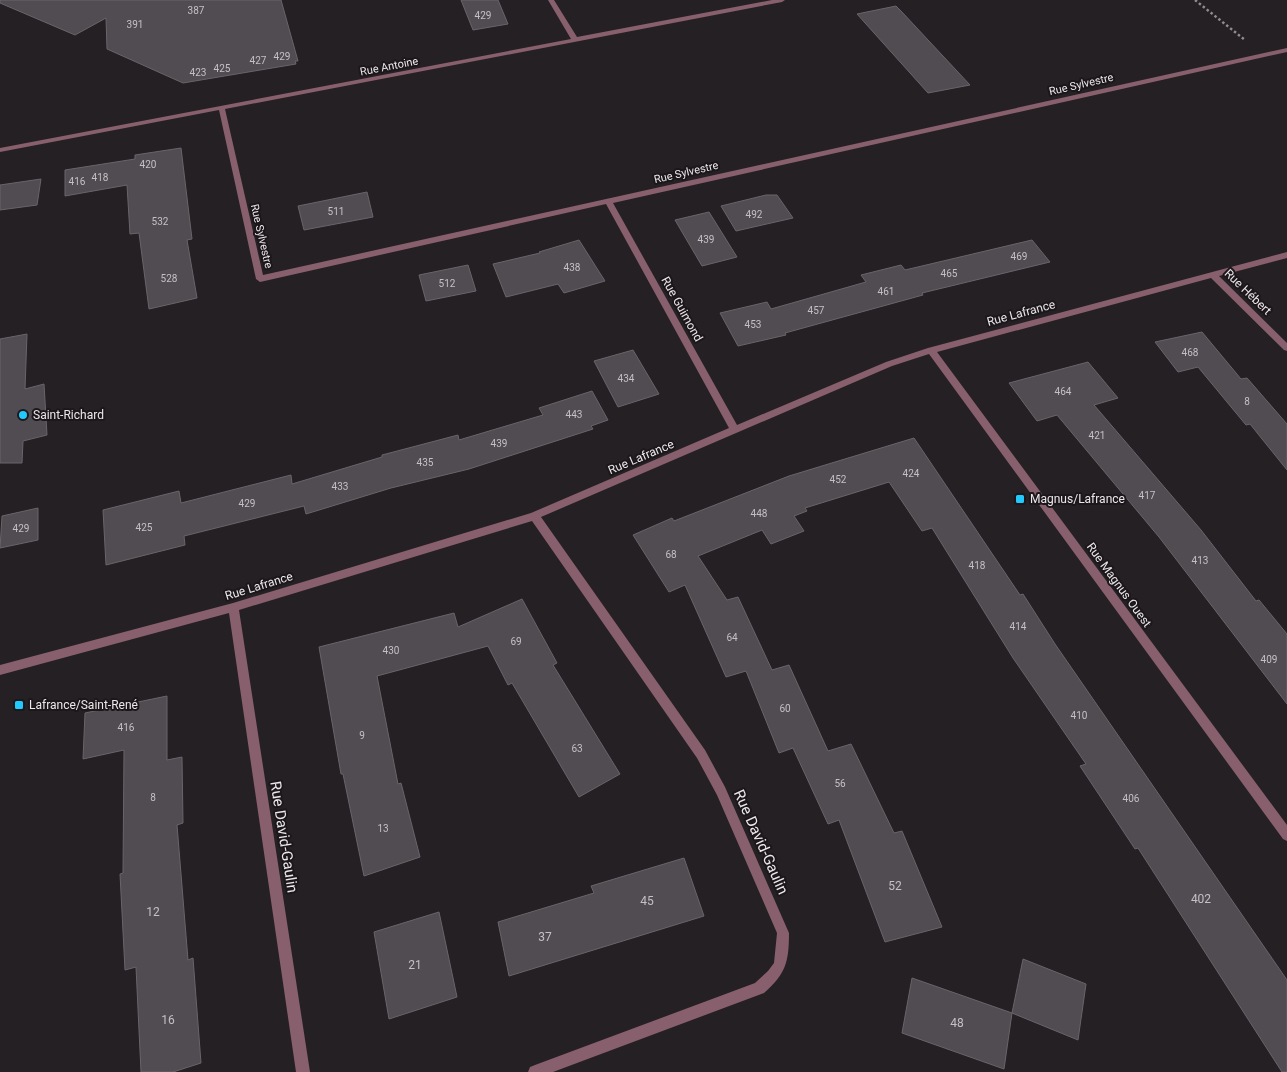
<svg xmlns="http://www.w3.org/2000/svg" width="1287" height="1072" viewBox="0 0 1287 1072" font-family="Roboto,sans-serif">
<rect width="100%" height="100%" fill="#252024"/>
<g fill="#504c52" stroke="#68656a">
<path d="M0,0H281L298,61H295L296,64L183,83L107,49L106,18L75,35L0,3Z"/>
<path d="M461,0H498L508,24L473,30Z"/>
<path d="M896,6L901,11L970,85L928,93L857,14Z"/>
<path d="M181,148L192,239L187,240L197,298L149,309L139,233L130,234L127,185L65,196V170L135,159V155Z"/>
<path d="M41,179L37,205L0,210V185Z"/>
<path d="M367,192L373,217L304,230L298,206Z"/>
<path d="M766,195H777L793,218L736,231L721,206Z"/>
<path d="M709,212L737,257L702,266L675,220Z"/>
<path d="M579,240L605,281L564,293L558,284L506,297L493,264L540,253L539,252Z"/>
<path d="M1032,240L1050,262L922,293L923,295L785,333L786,335L738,346L720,313L767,302L771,309L866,282L861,275L901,265L905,270Z"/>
<path d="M468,265L476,291L426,301L419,275Z"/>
<path d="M1202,332L1241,379L1247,378L1287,424V470L1250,424L1246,425L1198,367L1178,372L1155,342Z"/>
<path d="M27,334L25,389L44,384L47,435L23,441L22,463H0V339Z"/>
<path d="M633,350L659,394L618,407L594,361Z"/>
<path d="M1088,362L1118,398L1094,405L1201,530L1256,601L1259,600L1287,634V704L1159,537L1057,415L1037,421L1009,383Z"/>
<path d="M592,391L608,420L591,426L593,429L469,469L391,488L306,514L304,506L184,536L185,545L106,565L103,510L179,491L181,503L291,475L292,484L382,457V455L458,435L459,440L543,415L539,408Z"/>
<path d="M914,438L1020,595L1023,594L1055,644L1287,980V1072H1282L1138,848L1135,849L1080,766L1086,764L1013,658L932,528L922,531L889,482L805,508L807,511L794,516L804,531L771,544L762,530L698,556L727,600L738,597L772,670L789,665L828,751L851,744L894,833L902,831L942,927L885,942L839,820L828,824L793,748L779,753L746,671L726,677L685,585L669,592L633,535L672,518L674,521L789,476Z"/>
<path d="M38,508V540L0,548L2,516Z"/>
<path d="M522,599L557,663L553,665L620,774L579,797L512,683L508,685L488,646L377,676L398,784L401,783L420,857L364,876L343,774H341L319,647L454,613L458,627Z"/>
<path d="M167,696V760L182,757L183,823L177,825L188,960L193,958L201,1063L173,1072H141L136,967L125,970L120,874L123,873L124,750L83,759L85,713Z"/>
<path d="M684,858L704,916L509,976L498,922L594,893L591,886Z"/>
<path d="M439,912L457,997L389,1019L374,932Z"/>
<path d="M1023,959L1086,984L1078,1040L1012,1013Z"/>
<path d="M912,978L1012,1013L1004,1069L902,1033Z"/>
</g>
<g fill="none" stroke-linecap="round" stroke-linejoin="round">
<path stroke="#8f8b8e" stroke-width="2.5" stroke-dasharray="2.5 2.5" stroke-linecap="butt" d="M1195,0L1245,40"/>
<path fill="#885f6c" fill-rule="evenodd" d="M548,0H554L577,37L772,0H785L782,2L225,109L263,275L1287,48V52L613,203L737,425L886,362L928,348L1287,252V258L1219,276L1287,343V351L1284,350L1211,278L937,352L1287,825V841L1283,839L929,354L892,366L541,517L705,750L725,787L789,933C789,961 786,974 764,993L553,1072H528L530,1067L535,1065L755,983L768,971L774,963L777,933L717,795L697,758L532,521L239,610L310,1072H296L229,613L0,675V665L233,603L531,513L729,428L606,204L260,282L256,279L219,110L0,152V148L571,39Z"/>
</g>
<g fill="#22c9fe" stroke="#1c171a" stroke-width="2">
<circle cx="23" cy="415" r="5"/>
<rect x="1015" y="494" width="10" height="10" rx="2.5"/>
<rect x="14" y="700" width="10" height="10" rx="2.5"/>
</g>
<g text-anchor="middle" stroke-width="4" stroke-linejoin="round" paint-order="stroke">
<g font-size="10" fill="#c4c0c4">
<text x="196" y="14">387</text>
<text x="483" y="19">429</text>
<text x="135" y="28">391</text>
<text x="282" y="60">429</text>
<text x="258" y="64">427</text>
<text x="222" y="72">425</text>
<text x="198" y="76">423</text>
<text x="148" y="168">420</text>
<text x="100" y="181">418</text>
<text x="77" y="185">416</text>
<text x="336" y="215">511</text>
<text x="754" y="218">492</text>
<text x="160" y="225">532</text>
<text x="706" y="243">439</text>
<text x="1019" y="260">469</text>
<text x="572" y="271">438</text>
<text x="949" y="277">465</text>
<text x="169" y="282">528</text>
<text x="447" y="287">512</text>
<text x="886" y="295">461</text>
<text x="816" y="314">457</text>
<text x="753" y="328">453</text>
<text x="1190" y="356">468</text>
<text x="626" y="382">434</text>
<text x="1063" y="395">464</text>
<text x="1247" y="405">8</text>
<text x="574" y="418">443</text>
<text x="1097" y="439">421</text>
<text x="499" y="447">439</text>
<text x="425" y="466">435</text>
<text x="911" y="477">424</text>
<text x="838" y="483">452</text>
<text x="340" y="490">433</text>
<text x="1147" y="499">417</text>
<text x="247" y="507">429</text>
<text x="759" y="517">448</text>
<text x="144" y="531">425</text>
<text x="21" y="532">429</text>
<text x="671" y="558">68</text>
<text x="1200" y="564">413</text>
<text x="977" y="569">418</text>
<text x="1018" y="630">414</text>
<text x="732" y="641">64</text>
<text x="516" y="645">69</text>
<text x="391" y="654">430</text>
<text x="1269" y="663">409</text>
<text x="785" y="712">60</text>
<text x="1079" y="719">410</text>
<text x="126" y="731">416</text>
<text x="362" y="739">9</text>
<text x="577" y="752">63</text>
<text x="840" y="787">56</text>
<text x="153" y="801">8</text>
<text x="1131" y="802">406</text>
<text x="383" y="832">13</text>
</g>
<g font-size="11" fill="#ebe7ea" stroke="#1c171a">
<text transform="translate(389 66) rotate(-11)" y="4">Rue Antoine</text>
<text transform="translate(1081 84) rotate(-13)" y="4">Rue Sylvestre</text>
<text transform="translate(686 172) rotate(-13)" y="4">Rue Sylvestre</text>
<text transform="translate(262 236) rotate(77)" y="4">Rue Sylvestre</text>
</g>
<g font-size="12" fill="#ebe7ea" stroke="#1c171a">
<text transform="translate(1248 292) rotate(44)" y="4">Rue Hébert</text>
<text transform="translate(682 309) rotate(61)" y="4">Rue Guimond</text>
<text transform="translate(1021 313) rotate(-15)" y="4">Rue Lafrance</text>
<text transform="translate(641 457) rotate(-23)" y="4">Rue Lafrance</text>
<text transform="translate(1119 585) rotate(54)" y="4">Rue Magnus Ouest</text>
<text transform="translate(259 586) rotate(-17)" y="4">Rue Lafrance</text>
</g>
<g font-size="12" fill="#ebe7ea" stroke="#1c171a" text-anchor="start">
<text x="33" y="419">Saint-Richard</text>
<text x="1030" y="503">Magnus/Lafrance</text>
<text x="29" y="709">Lafrance/Saint-René</text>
</g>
<g font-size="12" fill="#c4c0c4">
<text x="895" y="890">52</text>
<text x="1201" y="903">402</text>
<text x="647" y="905">45</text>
<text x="153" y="916">12</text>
<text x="545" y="941">37</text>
<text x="415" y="969">21</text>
<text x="168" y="1024">16</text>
<text x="957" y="1027">48</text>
</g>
<g font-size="15" fill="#ebe7ea" stroke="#1c171a">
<text transform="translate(284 837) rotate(81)" y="5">Rue David-Gaulin</text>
<text transform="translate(761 842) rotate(66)" y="5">Rue David-Gaulin</text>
</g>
</g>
</svg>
